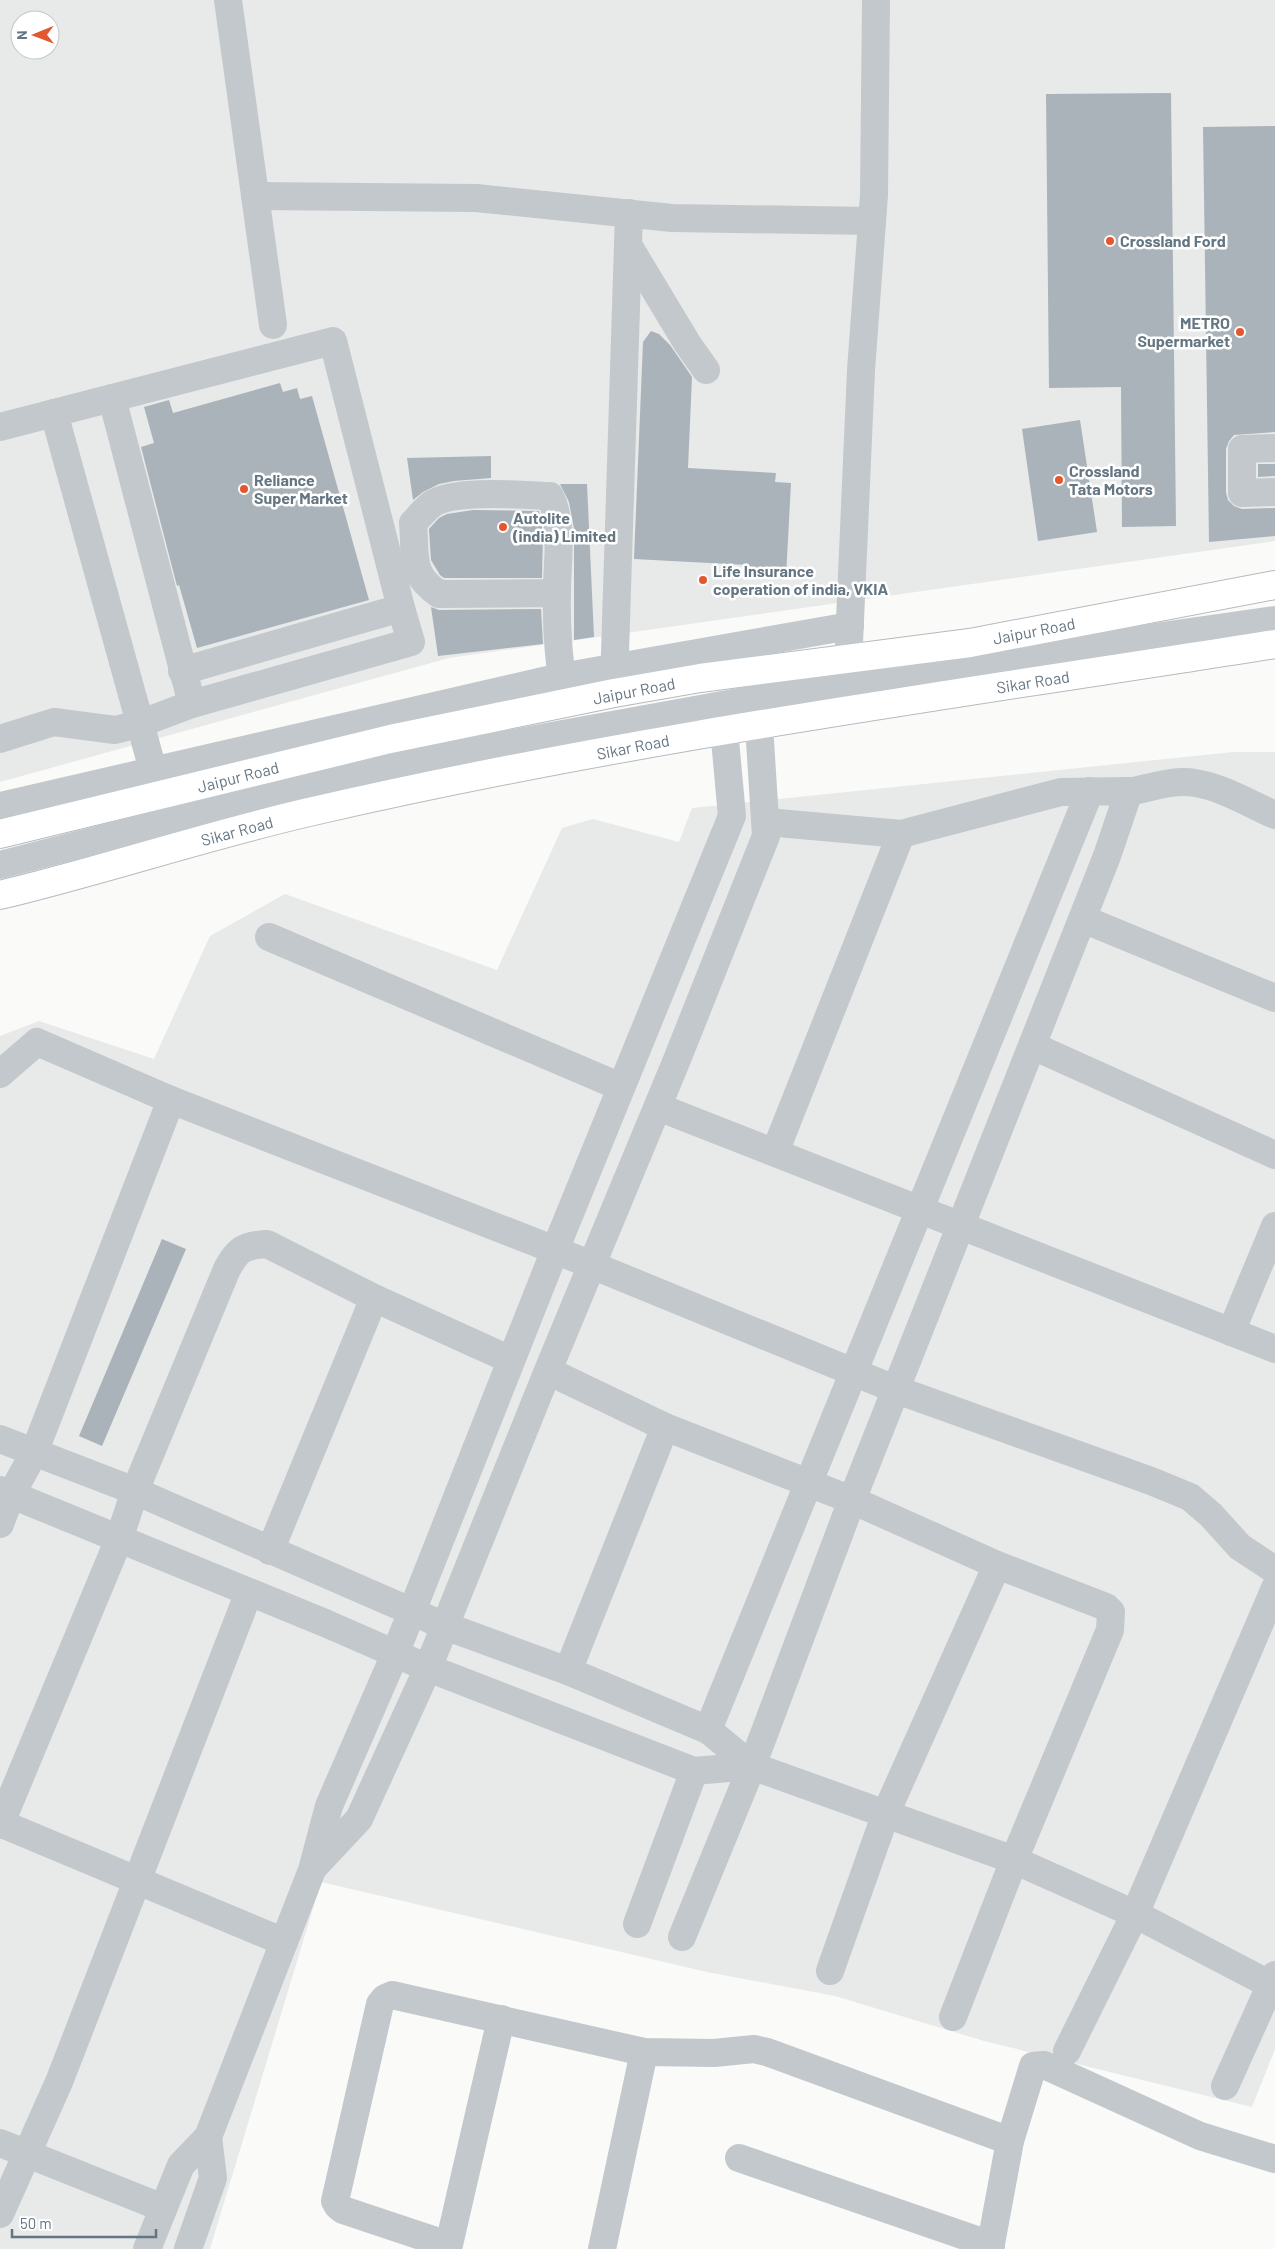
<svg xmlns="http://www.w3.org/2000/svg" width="1275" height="2249" viewBox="0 0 1275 2249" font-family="Barlow,sans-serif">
<rect width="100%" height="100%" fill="#fafaf8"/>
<g fill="#e8e9e9" fill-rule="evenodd">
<path d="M0,0H1275V541L449,658L0,782ZM20,20H50V50H20Z"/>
<path d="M1233,752H1275V2049L1252,2107L984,2041L835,1996L707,1972L321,1882L210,2249H0V1036L39,1021L154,1059L210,936L285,894L497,970L562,828L593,819L679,842L692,808Z"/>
</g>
<g fill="#aab3b9">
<path d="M1171,93L1176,526L1122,527L1121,387L1049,388L1046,94Z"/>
<path d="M1275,126V432L1234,435L1229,441L1226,449V493L1228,500L1234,506L1242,509L1275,508V536L1209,542L1203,127Z"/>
<path d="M651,331L659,334L670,345L692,377L688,468L776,473L775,482L791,483L786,577L747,575V565L634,559L643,342Z"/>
<path d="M280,383L283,392L297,388L300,399L312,396L369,600L197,648L179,585L177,586L141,447L154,443L144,407L169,400L173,413Z"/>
<path d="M1080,420L1097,532L1038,541L1022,429Z"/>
<path d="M491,456V478L454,481L439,484L423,492L413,500L407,458Z"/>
<path d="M1258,464H1275V476L1258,477Z"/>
<path d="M560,484H587L594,637L574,640V529L569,502Z"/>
<path d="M473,510L539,511L543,532L542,578H444L440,575L431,560L429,529L439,518L447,514Z"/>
<path d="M431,607L439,610L541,609L543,644L438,656Z"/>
<path d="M162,1239L186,1249L102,1446L79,1436Z"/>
</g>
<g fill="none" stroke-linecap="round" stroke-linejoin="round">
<defs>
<g id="major">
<path d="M0,834L390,739L614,693L700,678L970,643L1275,585"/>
<path d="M0,895C104,870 205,836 309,812C628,738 952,695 1275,644"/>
</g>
</defs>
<use href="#major" stroke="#b5babe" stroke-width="30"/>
<g stroke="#c3c8cc" stroke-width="28">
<path d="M228,0L273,325"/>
<path d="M255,196L476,198L672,218L872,221"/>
<path d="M628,245L687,343L706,370"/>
<path d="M112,398L192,704"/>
<path d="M54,413L158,788"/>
<path d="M0,427L333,341L401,608L411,642L192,704L139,724L115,730L54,722L0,739"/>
<path d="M1275,448L1242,449V493L1275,492"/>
<path d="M557,593L439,594C409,574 416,557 413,523C419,517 425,509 432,504C454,489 523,495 550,496C564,526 557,560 557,591C556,625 559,662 564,695"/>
<path d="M849,643L861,370L874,195L876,0"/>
<path d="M182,671L401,608"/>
<path d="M614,684L629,213"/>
<path d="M1129,792C1150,788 1174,779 1195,783C1222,787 1250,804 1275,815"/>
<path d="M0,806L561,677L850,626"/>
<path d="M0,865L366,771L480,749L882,676L1275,620"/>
<path d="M1083,919L1275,998"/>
<path d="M269,937L621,1087"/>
<path d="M1033,1046L1275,1155"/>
<path d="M0,1074L37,1042L171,1100L555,1250L897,1390L1151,1481L1190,1497L1211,1515L1240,1547L1275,1570"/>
<path d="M658,1107L1275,1349"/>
<path d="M775,1152L901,834"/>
<path d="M1231,1332L1275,1226"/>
<path d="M548,1371L665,1427L852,1500L997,1565L1106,1607L1111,1612L1110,1630L1014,1860L953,2017"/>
<path d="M0,1439L135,1491L445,1626L568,1671L708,1730L752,1766L1014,1860L1135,1914L1275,1987"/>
<path d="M0,1490L325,1623L428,1668L694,1771L752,1766"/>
<path d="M0,1524L11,1495L34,1453L171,1100"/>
<path d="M270,1551L374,1298"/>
<path d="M568,1671L665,1427"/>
<path d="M708,1730L1090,791"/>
<path d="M0,1823L284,1942"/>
<path d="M0,1825L119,1539L135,1491L227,1269C239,1248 243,1246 267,1244L374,1298L511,1360"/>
<path d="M314,1867L359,1819L428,1668L549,1368L676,1062L766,836L759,725"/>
<path d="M637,1924L694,1771"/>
<path d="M682,1937L752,1766L852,1500L1107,856L1129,791L1061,792L901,834L767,822"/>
<path d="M830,1971L886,1813L997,1565"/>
<path d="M1067,2051L1135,1914L1275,1588"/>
<path d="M1225,2086L1275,1975"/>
<path d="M0,2143L163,2208"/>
<path d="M739,2158L991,2245"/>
<path d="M0,2214L59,2082L249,1592"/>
<path d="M448,2245L343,2210L338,2206L335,2201L380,2004L385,1998L392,1995L644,2052L714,2053L754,2049L767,2052L1010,2141"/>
<path d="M147,2249L181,2165L208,2137L312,1870L329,1806L395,1654L555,1250L732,816L724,729"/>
<path d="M188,2249L213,2178L208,2137"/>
<path d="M448,2249L501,2019"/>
<path d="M602,2249L644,2052"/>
<path d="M990,2249L1010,2141L1033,2066L1044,2065L1200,2136L1275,2159"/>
</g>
<use href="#major" stroke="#fff" stroke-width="28"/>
</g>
<g fill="#e4572e" stroke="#fff" stroke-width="2">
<circle cx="1110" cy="241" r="5"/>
<circle cx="1240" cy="332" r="5"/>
<circle cx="1059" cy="480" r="5"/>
<circle cx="244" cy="489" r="5"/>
<circle cx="503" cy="527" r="5"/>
<circle cx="703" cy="580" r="5"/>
</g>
<g text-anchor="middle" stroke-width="5" stroke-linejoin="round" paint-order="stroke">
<g font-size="16" font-weight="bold" fill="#657683" stroke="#fff" text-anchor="start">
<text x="1120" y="247">Crossland Ford</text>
<text x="1230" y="329" text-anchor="end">METRO<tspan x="1230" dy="18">Supermarket</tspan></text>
<text x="1069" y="477">Crossland<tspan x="1069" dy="18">Tata Motors</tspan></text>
<text x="254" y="486">Reliance<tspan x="254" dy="18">Super Market</tspan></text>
<text x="513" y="524">Autolite<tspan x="513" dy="18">(india) Limited</tspan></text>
<text x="713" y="577">Life Insurance<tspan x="713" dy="18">coperation of india, VKIA</tspan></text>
</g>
<g font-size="16" fill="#657683" stroke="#fff">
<text transform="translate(1034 631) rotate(-11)" y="6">Jaipur Road</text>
<text transform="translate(1033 682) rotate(-9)" y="6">Sikar Road</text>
<text transform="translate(634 691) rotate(-11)" y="6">Jaipur Road</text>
<text transform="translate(633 747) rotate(-11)" y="6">Sikar Road</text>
<text transform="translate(238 777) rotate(-14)" y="6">Jaipur Road</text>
<text transform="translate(237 831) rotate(-15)" y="6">Sikar Road</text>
</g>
</g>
<g transform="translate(35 35) rotate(269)"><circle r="24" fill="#ffffff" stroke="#c1c8cd"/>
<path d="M0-4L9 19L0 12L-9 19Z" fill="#e4572e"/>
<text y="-8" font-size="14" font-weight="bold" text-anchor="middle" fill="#657683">N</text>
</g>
<path d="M12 2229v8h144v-8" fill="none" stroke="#657683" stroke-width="2.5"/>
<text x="20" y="2229" font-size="15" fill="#657683" stroke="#ffffff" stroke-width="4" paint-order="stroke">50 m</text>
</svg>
